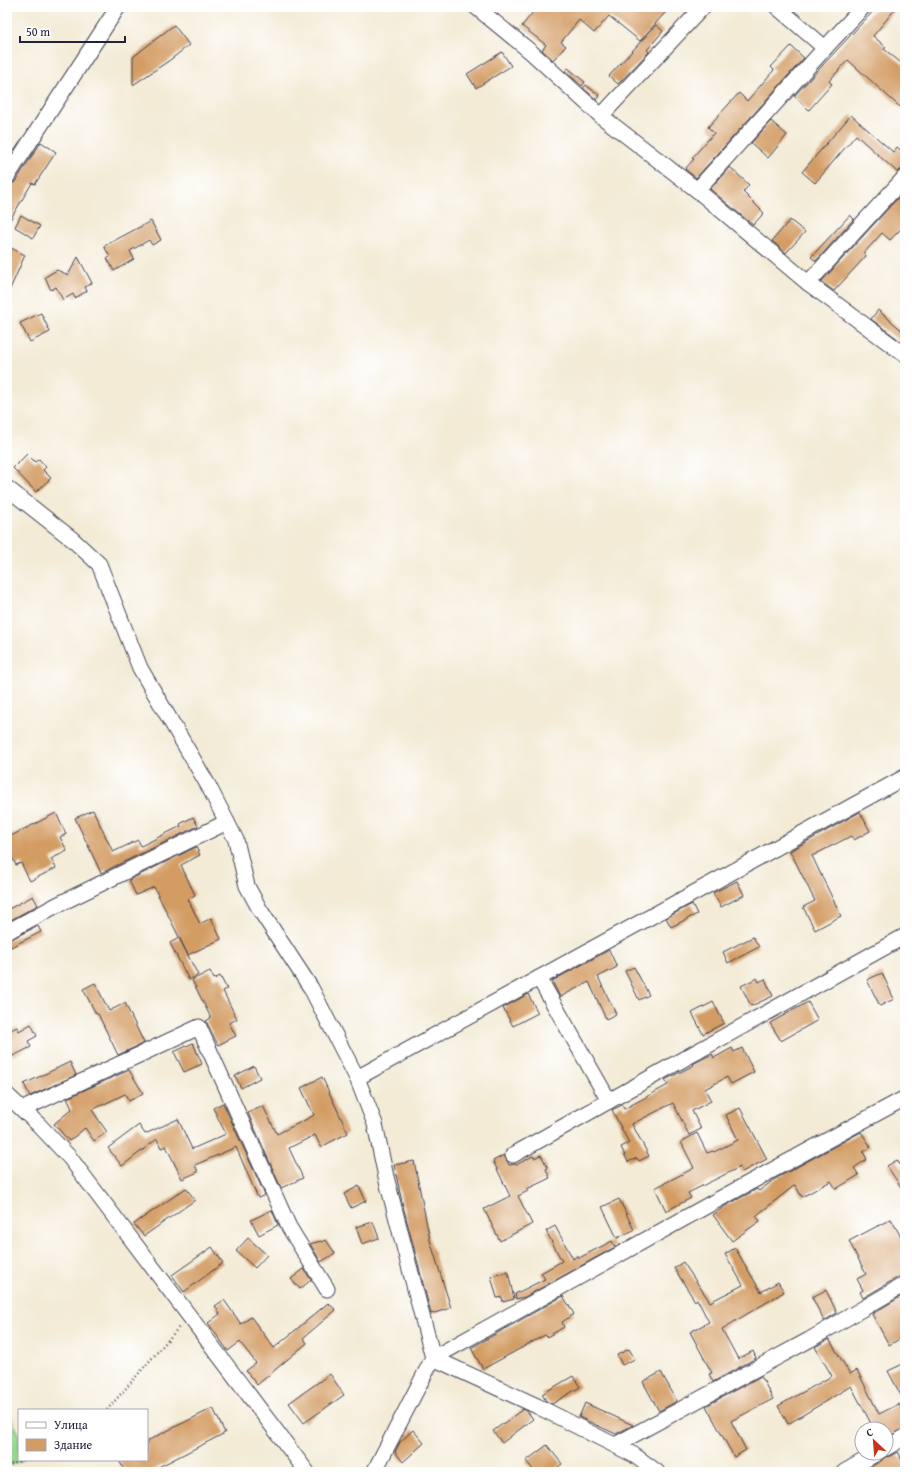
<svg xmlns="http://www.w3.org/2000/svg" width="912" height="1479" viewBox="0 0 912 1479" font-family="'Gentium Book Plus',serif">
<rect width="100%" height="100%" fill="#fff"/>
<filter id="ink" filterUnits="userSpaceOnUse"><feTurbulence type="fractalNoise" baseFrequency=".025" numOctaves="2"/><feDisplacementMap in="SourceGraphic" scale="8" xChannelSelector="R" yChannelSelector="G"/><feConvolveMatrix kernelMatrix="1 2 1 2 8 2 1 2 1" color-interpolation-filters="sRGB"/></filter>
<filter id="wash" filterUnits="userSpaceOnUse"><feTurbulence type="fractalNoise" baseFrequency=".012" numOctaves="4" result="noise"/><feDisplacementMap in="SourceGraphic" scale="16" xChannelSelector="R" yChannelSelector="G"/><feGaussianBlur stdDeviation="0.9" result="paint"/><feColorMatrix in="noise" values="0 0 0 0 0 0 0 0 0 0 0 0 0 0 0 0 0 1.4 0 .05"/><feComposite in="paint" operator="in"/></filter>
<g filter="url(#wash)">
<rect width="100%" height="100%" fill="#f3ebd6"/>
<path fill="#96d78e" stroke="#5c7c64" d="M7,1410L19,1434V1460H23L7,1466Z"/>
<g id="blocks">
<g fill="#d39c64">
<path d="M537,7H670L640,41L609,16L594,33L579,20L561,42L566,46L553,60L542,50L546,45L522,26Z"/>
<path d="M877,7H897L873,36L886,47L884,49L905,66V101L900,107L848,60L829,81L832,84L809,110L794,96Z"/>
<path d="M174,25L189,45L170,60L133,85V57Z"/>
<path d="M656,25L663,31L647,50L649,52L618,84L609,76Z"/>
<path d="M791,46L804,58L696,178L685,169L694,159L692,158L714,133L708,127L739,93L747,101L774,70L771,67Z"/>
<path d="M502,52L511,66L476,88L467,74Z"/>
<path d="M568,68L585,82L582,86L565,71Z"/>
<path d="M586,85L600,96L597,100L583,88Z"/>
<path d="M851,115L893,152L897,147L905,154V168L902,169L897,172L856,135L815,183L802,172Z"/>
<path d="M771,121L787,135L768,158L751,143Z"/>
<path d="M41,142L56,152L35,184L32,183L7,225V190L10,185L15,182Z"/>
<path d="M730,167L749,185L743,192L764,213L753,225L710,189Z"/>
<path d="M905,190V225L890,240L882,233L864,253L866,256L834,291L821,282Z"/>
<path d="M21,215L40,226L33,238L15,227Z"/>
<path d="M850,215L854,219L816,261L811,257Z"/>
<path d="M790,220L805,232L786,253L772,241Z"/>
<path d="M151,221L161,240L152,245L149,240L130,251L134,259L114,271L107,258L110,257L104,246Z"/>
<path d="M7,246L25,255L7,296Z"/>
<path d="M78,257L92,283L85,287L87,291L75,298L73,294L63,300L56,287L51,290L45,277L57,270L68,275Z"/>
<path d="M878,310L905,333V340L903,343L871,319Z"/>
<path d="M41,313L50,332L30,342L20,323Z"/>
<path d="M27,454L35,462L39,459L46,467L43,470L51,478L36,492L13,468Z"/>
<path d="M93,810L113,852L138,840L141,846L181,826L180,824L193,817L198,826L101,873L75,818Z"/>
<path d="M860,812L870,831L854,840L851,836L812,856L841,916L815,930L803,907L815,901L790,851Z"/>
<path d="M56,813L66,834L60,837L67,851L51,859L56,868L30,881L21,863L16,865L7,847V838Z"/>
<path d="M196,847L200,855L181,865L195,895L188,899L200,924L211,918L221,939L188,955L154,887L136,895L129,880Z"/>
<path d="M737,881L744,895L721,907L713,893Z"/>
<path d="M33,896L38,905L7,922V910Z"/>
<path d="M692,904L697,914L671,927L666,918Z"/>
<path d="M38,926L41,932L7,949V941Z"/>
<path d="M753,937L759,947L728,963L723,952Z"/>
<path d="M179,938L198,975L189,980L170,943Z"/>
<path d="M609,950L617,967L598,977L616,1014L606,1019L589,982L560,997L552,981Z"/>
<path d="M634,967L649,995L639,1000L625,971Z"/>
<path d="M210,971L214,979L220,976L227,989L223,991L237,1019L229,1023L236,1036L218,1045L206,1021L211,1018L192,980Z"/>
<path d="M882,973L894,999L880,1006L867,980Z"/>
<path d="M757,978L759,982L765,979L773,996L751,1006L741,986Z"/>
<path d="M95,983L109,1011L125,1003L144,1043L118,1055L98,1014H96L83,989Z"/>
<path d="M528,994L538,1013L513,1026L503,1008Z"/>
<path d="M713,1002L724,1023L703,1034L692,1013Z"/>
<path d="M808,1002L818,1020L781,1041L770,1023Z"/>
<path d="M31,1024L37,1036L28,1041L31,1047L13,1056L11,1052L7,1054V1032L17,1027L19,1031Z"/>
<path d="M193,1043L202,1064L184,1072L174,1052Z"/>
<path d="M732,1048L734,1052L742,1048L754,1072L731,1084L727,1077L705,1089L711,1101L692,1111L701,1129L689,1135L673,1103L632,1124L649,1156L639,1161L637,1158L628,1162L621,1147L629,1143L612,1110L622,1105L624,1109L668,1085L665,1080L694,1065L693,1064L712,1054L714,1058Z"/>
<path d="M70,1062L76,1075L30,1096L24,1084Z"/>
<path d="M254,1066L260,1078L241,1088L235,1076Z"/>
<path d="M129,1070L143,1093L129,1101L125,1094L92,1110L107,1132L94,1141L85,1128L69,1141L54,1124L72,1109L67,1098Z"/>
<path d="M322,1077L348,1133L321,1147L315,1135L289,1148L303,1178L281,1188L248,1113L263,1106L277,1134L307,1119L314,1115L301,1088Z"/>
<path d="M223,1103L265,1195L258,1198L236,1147L195,1165L198,1172L182,1179L166,1146L161,1148L157,1139L122,1166L108,1148L139,1125L145,1134L178,1119L192,1149L226,1134L213,1108Z"/>
<path d="M740,1108L767,1159L742,1172L740,1167L688,1193L691,1198L666,1211L655,1188L694,1168L681,1142L697,1133L707,1153L713,1151L714,1152L738,1140L726,1115Z"/>
<path d="M861,1132L871,1147L863,1152L867,1159L854,1168L859,1175L836,1189L831,1181L802,1197L795,1185L756,1216L760,1221L732,1241L713,1215L725,1206L757,1189L759,1191L775,1179Z"/>
<path d="M504,1155L509,1165L515,1164L516,1165L533,1156L534,1158L541,1155L548,1168L546,1169L550,1178L527,1189L528,1191L518,1196L532,1224L500,1241L484,1209L510,1196L493,1161Z"/>
<path d="M897,1160L905,1172V1193L887,1166Z"/>
<path d="M414,1161L430,1240L451,1308L431,1314L402,1202L394,1165Z"/>
<path d="M359,1186L366,1201L351,1208L344,1194Z"/>
<path d="M186,1188L195,1200L144,1236L134,1224Z"/>
<path d="M619,1199L634,1230L617,1238L602,1207Z"/>
<path d="M272,1210L278,1225L259,1235L251,1220Z"/>
<path d="M891,1219L905,1244V1275L900,1276L863,1298L860,1292L863,1290L857,1279L866,1274L849,1241Z"/>
<path d="M373,1222L379,1238L362,1244L356,1227Z"/>
<path d="M555,1226L573,1259L578,1255L579,1258L612,1241L615,1247L525,1297L516,1299L515,1294L545,1279L541,1273L562,1261L546,1231Z"/>
<path d="M248,1238L267,1255L255,1268L236,1251Z"/>
<path d="M326,1240L335,1253L321,1262L310,1244L321,1241L322,1242Z"/>
<path d="M212,1247L223,1263L184,1292L172,1275Z"/>
<path d="M735,1248L761,1292L778,1282L784,1292L722,1329L738,1359L753,1351L756,1358L713,1382L709,1374L712,1373L690,1332L709,1322L697,1299L695,1301L674,1268L683,1262L710,1302L743,1285L725,1254Z"/>
<path d="M304,1269L311,1280L300,1289L291,1279Z"/>
<path d="M508,1272L514,1299L503,1302L502,1297L497,1298L491,1276Z"/>
<path d="M826,1290L837,1313L824,1321L812,1297Z"/>
<path d="M905,1294V1336L889,1345L872,1314Z"/>
<path d="M563,1296L574,1314L562,1322L564,1327L547,1337L545,1335L483,1369L471,1348Z"/>
<path d="M224,1300L241,1324L251,1317L274,1348L328,1303L336,1310L303,1338L307,1343L257,1385L246,1371L256,1363L240,1342L228,1351L208,1323L220,1314L215,1306Z"/>
<path d="M829,1339L850,1374L857,1370L879,1414L899,1404L905,1416V1428L886,1438V1429H874L851,1386L788,1424L778,1406L832,1376L815,1347Z"/>
<path d="M629,1349L635,1359L622,1365L617,1355Z"/>
<path d="M905,1363V1403L888,1371Z"/>
<path d="M661,1372L677,1401L659,1411L643,1382Z"/>
<path d="M330,1374L344,1395L304,1423L289,1403Z"/>
<path d="M573,1376L580,1387L552,1404L546,1401L542,1394Z"/>
<path d="M761,1376L773,1399L731,1421L746,1450L734,1457L706,1406Z"/>
<path d="M585,1403L633,1425L616,1434L581,1418L579,1417Z"/>
<path d="M213,1408L225,1433L149,1472H125L119,1460H147V1441Z"/>
<path d="M523,1409L527,1411L533,1419L502,1443L493,1431Z"/>
<path d="M413,1430L424,1443L403,1462L395,1452L400,1442Z"/>
<path d="M547,1445L562,1464L551,1472H535L526,1461Z"/>
<path d="M897,1452L905,1466V1472H862L881,1461L885,1457L890,1456Z"/>
</g>
</g>
</g>
<g filter="url(#ink)">
<use href="#blocks" fill-opacity="0" stroke="#414052" stroke-width="1"/>
<g fill="none" stroke-linecap="round" stroke-linejoin="round">
<defs>
<g id="minor">
<path d="M476,7L531,52L601,116"/>
<path d="M703,7L601,116L697,190L808,283L905,355"/>
<path d="M825,48L863,7"/>
<path d="M7,177L118,7"/>
<path d="M697,190L825,48L777,7"/>
<path d="M808,283L905,177"/>
<path d="M7,488L72,539L99,564L140,668L208,785L236,840L247,886L260,910L311,988L357,1078"/>
<path d="M7,932L55,906L227,822"/>
<path d="M539,978L609,1101"/>
<path d="M7,1095L39,1125L70,1158L307,1472"/>
<path d="M23,1109L199,1027L289,1227L327,1289"/>
<path d="M513,1155L680,1061L905,936"/>
<path d="M615,1445L809,1340L905,1284"/>
<path d="M886,1448L905,1437"/>
<path d="M374,1472L433,1358L712,1203L905,1098"/>
<path d="M657,1472L634,1455L537,1406L433,1358L386,1177L375,1124L357,1078L905,777"/>
<path d="M844,1472L877,1453"/>
</g>
</defs>
<use href="#minor" stroke="#414052" stroke-width="17"/>
<g stroke="#414052" stroke-width="2.5" stroke-dasharray="1 3" stroke-linecap="butt">
<path d="M107,1410L180,1326"/>
<path d="M7,1466L23,1460"/>
</g>
<use href="#minor" stroke="#fff" stroke-width="15"/>
</g>
</g>
<rect width="912" height="1479" fill="none" stroke="#fff" stroke-width="24"/>
<rect x="18" y="1409" width="130" height="52" fill="#ffffff" stroke="#a7a7b1"/>
<rect x="26" y="1422" width="20" height="6" fill="#ffffff" stroke="#a7a7b1"/>
<text x="54" y="1429" font-size="12" fill="#22223b">Улица</text>
<rect x="26" y="1439" width="20" height="12" fill="#d39c64" stroke="#a7a7b1"/>
<text x="54" y="1449" font-size="12" fill="#22223b">Здание</text>
<g transform="translate(874 1441) rotate(334)"><circle r="19" fill="#ffffff" stroke="#a7a7b1"/>
<path d="M0-3L7 15L0 10L-7 15Z" fill="#c8321e"/>
<text y="-6" font-size="11" font-weight="bold" text-anchor="middle" fill="#22223b">С</text>
</g>
<path d="M20 36v6h105v-6" fill="none" stroke="#22223b" stroke-width="2"/>
<text x="26" y="36" font-size="12" fill="#22223b" stroke="#ffffff" stroke-width="3" paint-order="stroke">50 m</text>
</svg>
